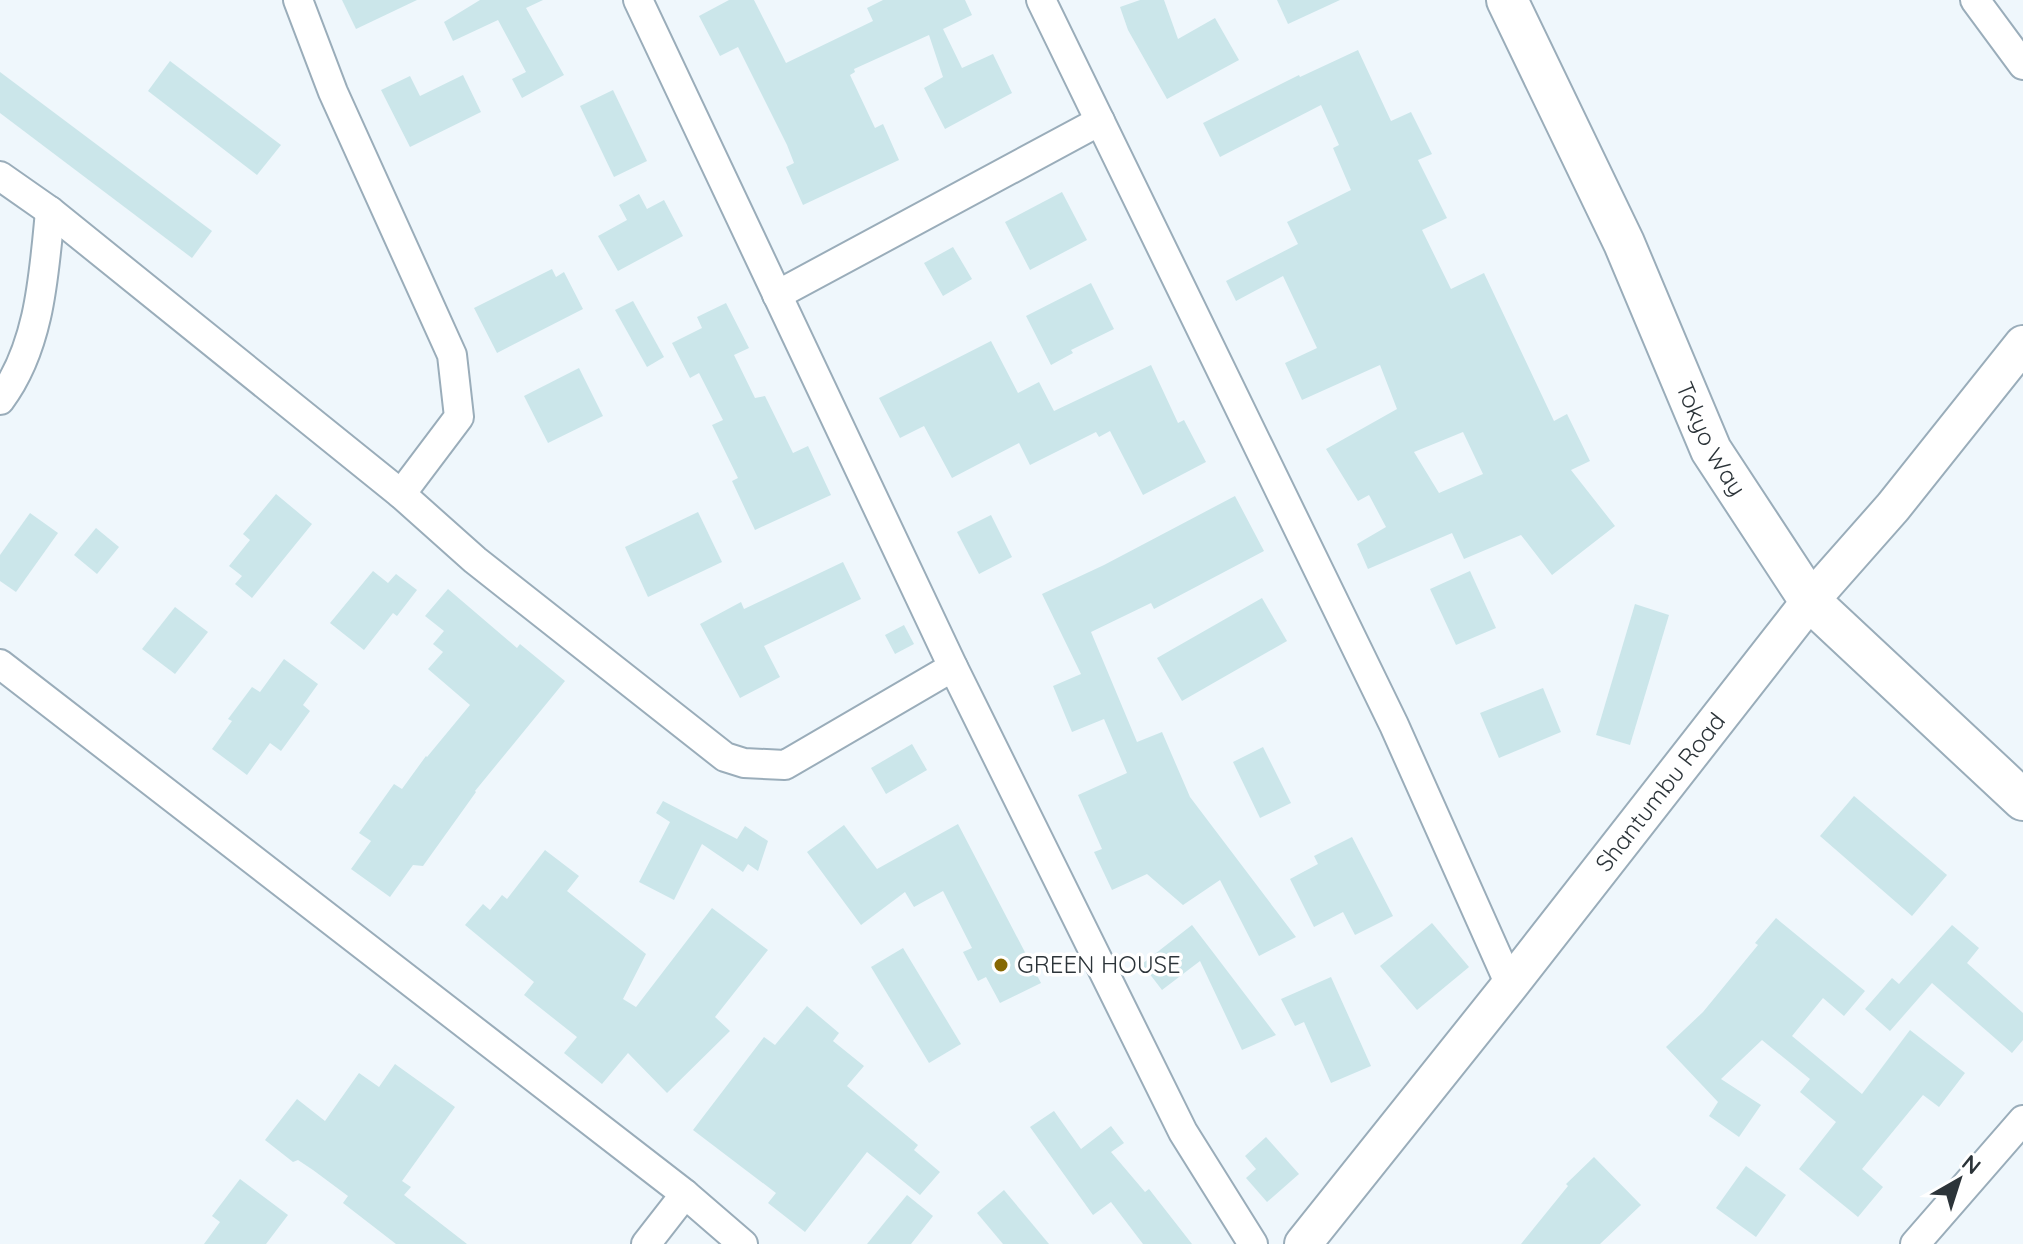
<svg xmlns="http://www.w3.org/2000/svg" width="2023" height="1244" viewBox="0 0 2023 1244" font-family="Quicksand,sans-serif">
<rect width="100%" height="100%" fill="#eff7fc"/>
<g fill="#cbe6ea" fill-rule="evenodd">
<path d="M342,0H417L356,29Z"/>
<path d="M480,0H543L526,8L564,75L522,98L512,79L526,72L498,20L453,41L444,22Z"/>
<path d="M729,0H754L786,63L873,21L867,8L883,0H965L972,15L943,29L962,68L993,54L1012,93L945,129L924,88L943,77L929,35L854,69L855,72L850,75L875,128L883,124L899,160L803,205L786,167L794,163L787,145L738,47L720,56L699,16Z"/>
<path d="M1140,0H1164L1178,39L1215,18L1239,60L1167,99L1128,30L1120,7Z"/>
<path d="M1277,0H1340L1288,24Z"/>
<path d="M1358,50L1391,121L1411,112L1432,154L1418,160L1447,218L1422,230L1451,289L1484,273L1554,421L1567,414L1590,461L1571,470L1615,526L1552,575L1521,535L1464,559L1452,533L1368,569L1357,544L1386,527L1369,495L1358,501L1326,449L1397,409L1380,365L1302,400L1285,363L1317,348L1283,276L1236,301L1226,281L1298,244L1287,222L1351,190L1333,148L1339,145L1321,105L1220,157L1203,123L1299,75L1300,77ZM1463,432L1483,474L1439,493L1414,452Z"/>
<path d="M170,61L281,145L257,175L148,91Z"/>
<path d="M0,72L212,231L192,258L0,113Z"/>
<path d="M463,75L481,112L410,147L381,90L410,76L420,96Z"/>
<path d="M613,90L647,161L614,177L580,106Z"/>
<path d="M1062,192L1087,240L1030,270L1005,222Z"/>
<path d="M639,194L647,209L664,200L683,236L618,271L598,236L627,220L619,205Z"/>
<path d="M953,247L972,279L943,296L924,263Z"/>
<path d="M552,269L556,277L564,272L583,309L497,353L474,308Z"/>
<path d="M1091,283L1114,329L1071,350L1073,353L1051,365L1026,316Z"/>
<path d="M633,301L664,357L647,367L615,310Z"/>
<path d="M726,303L749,348L734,355L755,398L765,396L793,453L808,446L831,495L755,530L732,481L738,478L712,425L723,420L699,373L690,378L672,343L702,328L697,317Z"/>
<path d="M991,341L1018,393L1039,382L1054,411L1151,365L1178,423L1184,420L1206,462L1143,495L1110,431L1099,437L1096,432L1030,465L1019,443L952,478L924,426L900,438L879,398Z"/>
<path d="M579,368L603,416L548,443L524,396Z"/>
<path d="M276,494L312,524L252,598L235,584L242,576L229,566L250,540L243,534Z"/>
<path d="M1235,496L1264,551L1154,609L1151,603L1091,632L1137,742L1162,732L1190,797L1296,937L1259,956L1220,880L1183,905L1147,874L1112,890L1094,852L1102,849L1078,795L1127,773L1104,719L1072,732L1053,686L1081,674L1042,594L1104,565Z"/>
<path d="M698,512L722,562L648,597L625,547Z"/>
<path d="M30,513L58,533L16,592L0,581V555Z"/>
<path d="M991,515L1012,557L979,574L957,532Z"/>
<path d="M96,528L119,547L97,574L74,555Z"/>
<path d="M843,562L861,599L764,646L780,677L740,698L700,624L741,602L744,609Z"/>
<path d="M373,571L388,583L396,574L417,590L397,616L393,613L364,650L330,623Z"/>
<path d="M1470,571L1496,628L1456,645L1430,589Z"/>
<path d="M448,589L517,648L520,644L565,681L475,791L476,792L423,866L413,865L390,897L351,869L371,841L359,833L394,784L402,789L426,756L427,757L470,705L428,669L443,652L433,644L444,631L425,616Z"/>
<path d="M1262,598L1287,641L1182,701L1157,658Z"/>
<path d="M1635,604L1669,615L1630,745L1596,735Z"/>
<path d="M175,607L208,632L175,674L142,649Z"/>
<path d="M904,625L914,644L895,654L885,635Z"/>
<path d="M284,659L318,684L303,705L310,711L281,751L270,743L247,775L212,749L232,721L228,719L252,687L260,692Z"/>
<path d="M1543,688L1561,732L1499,758L1480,713Z"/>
<path d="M912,744L927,770L886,794L871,768Z"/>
<path d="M1263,747L1291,803L1260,818L1233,762Z"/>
<path d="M1854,796L1947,875L1912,916L1820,836Z"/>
<path d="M663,801L737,839L745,826L768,841L758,871L748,864L743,872L702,844L674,900L639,882L670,822L656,813Z"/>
<path d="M958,824L1041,983L1000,1003L986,977L978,981L963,952L972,948L943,891L914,907L905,892L861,925L807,852L844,825L877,869Z"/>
<path d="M1352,837L1393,916L1355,935L1343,912L1314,927L1290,879L1318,864L1314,856Z"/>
<path d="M545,850L579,876L567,891L646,954L623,999L636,1007L712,908L768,950L715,1017L730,1031L667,1093L628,1053L602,1084L564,1053L577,1037L524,995L534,982L465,925L483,904L490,910L502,895L507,899Z"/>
<path d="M1776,918L1865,991L1844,1016L1823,998L1792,1036L1862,1094L1910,1030L1965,1073L1939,1107L1923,1095L1862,1169L1883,1187L1858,1217L1799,1169L1836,1122L1800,1092L1810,1079L1762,1040L1721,1079L1761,1105L1739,1137L1709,1116L1718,1102L1666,1047L1703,1012L1758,945L1755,943Z"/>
<path d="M1432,923L1469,967L1417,1010L1380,966Z"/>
<path d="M1192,925L1212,951L1276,1035L1242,1050L1200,961L1162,990L1142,964Z"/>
<path d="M1952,925L1979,948L1967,963L2023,1013V1040L2012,1053L1932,983L1890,1031L1865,1009L1892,978L1899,984Z"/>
<path d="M903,948L961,1044L929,1063L871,967Z"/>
<path d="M1331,977L1371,1066L1331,1083L1304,1022L1295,1026L1281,999Z"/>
<path d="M807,1006L839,1033L833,1041L864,1066L847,1086L918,1145L914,1150L940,1172L920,1195L867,1152L805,1232L768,1203L776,1193L693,1130L764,1037L775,1045Z"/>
<path d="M395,1064L455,1107L402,1181L411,1187L404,1195L467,1244H396L343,1203L348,1196L313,1170L298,1160L293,1162L265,1140L297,1099L325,1121L359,1073L379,1087Z"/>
<path d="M1054,1111L1081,1149L1111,1126L1124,1143L1111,1152L1145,1192L1149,1189L1192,1244H1143L1111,1202L1093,1215L1030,1127Z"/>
<path d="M1266,1137L1299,1174L1267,1202L1246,1178L1256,1169L1245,1156Z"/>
<path d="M1594,1157L1641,1205L1600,1244H1521L1568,1186L1566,1184Z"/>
<path d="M1746,1166L1786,1195L1756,1237L1716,1208Z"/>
<path d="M240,1179L288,1215L266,1244H204L220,1222L212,1216Z"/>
<path d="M1004,1190L1049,1244H1003L977,1213Z"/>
<path d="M907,1195L933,1216L911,1244H867Z"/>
</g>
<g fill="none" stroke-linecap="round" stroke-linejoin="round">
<defs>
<g id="minor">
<path d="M298,0L333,92L452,355L459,417L401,494"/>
<path d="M638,0L953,667L1183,1132L1253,1244"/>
<path d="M1041,0L1394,725L1510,985"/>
<path d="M1975,0L2023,65"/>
<path d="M0,176L50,211L401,494L475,560L725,757L744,763L785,765L953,667"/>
<path d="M777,295L1100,121"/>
<path d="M0,400C40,347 44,274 50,211"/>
<path d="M0,664L685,1194L743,1244"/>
<path d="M646,1244L685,1194"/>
<path d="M1915,1244L2023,1120"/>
</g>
<g id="tertiary">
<path id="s1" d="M1303,1244L1510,985L1810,601L1893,507L2023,344"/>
</g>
<g id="secondary">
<path id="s2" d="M1507,0L1624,243L1711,450L1810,601L2023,800"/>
</g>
</defs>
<use href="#minor" stroke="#9aadba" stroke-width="32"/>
<use href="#tertiary" stroke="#9aadba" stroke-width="40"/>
<use href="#secondary" stroke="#9aadba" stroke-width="44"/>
<use href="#minor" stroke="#fff" stroke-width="28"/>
<use href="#tertiary" stroke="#fff" stroke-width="36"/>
<use href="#secondary" stroke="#fff" stroke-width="40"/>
</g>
<circle fill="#866803" stroke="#fff" stroke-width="3" cx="1001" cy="965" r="8"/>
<g text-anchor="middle" stroke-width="7" stroke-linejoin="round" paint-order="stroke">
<g font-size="24" fill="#2c3439" stroke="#fff">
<text dy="8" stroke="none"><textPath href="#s2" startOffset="484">Tokyo Way</textPath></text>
<text dy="8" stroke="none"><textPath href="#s1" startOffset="576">Shantumbu Road</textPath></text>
</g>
<g font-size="24" fill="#2c3439" stroke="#fff" text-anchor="start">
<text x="1017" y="973">GREEN HOUSE</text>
</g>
</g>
<g transform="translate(1959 1180) rotate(39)" stroke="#ffffff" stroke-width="6" paint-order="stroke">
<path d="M0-6L14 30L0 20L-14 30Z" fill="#2c3439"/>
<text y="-12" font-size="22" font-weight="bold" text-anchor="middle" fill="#2c3439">N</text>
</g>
</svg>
